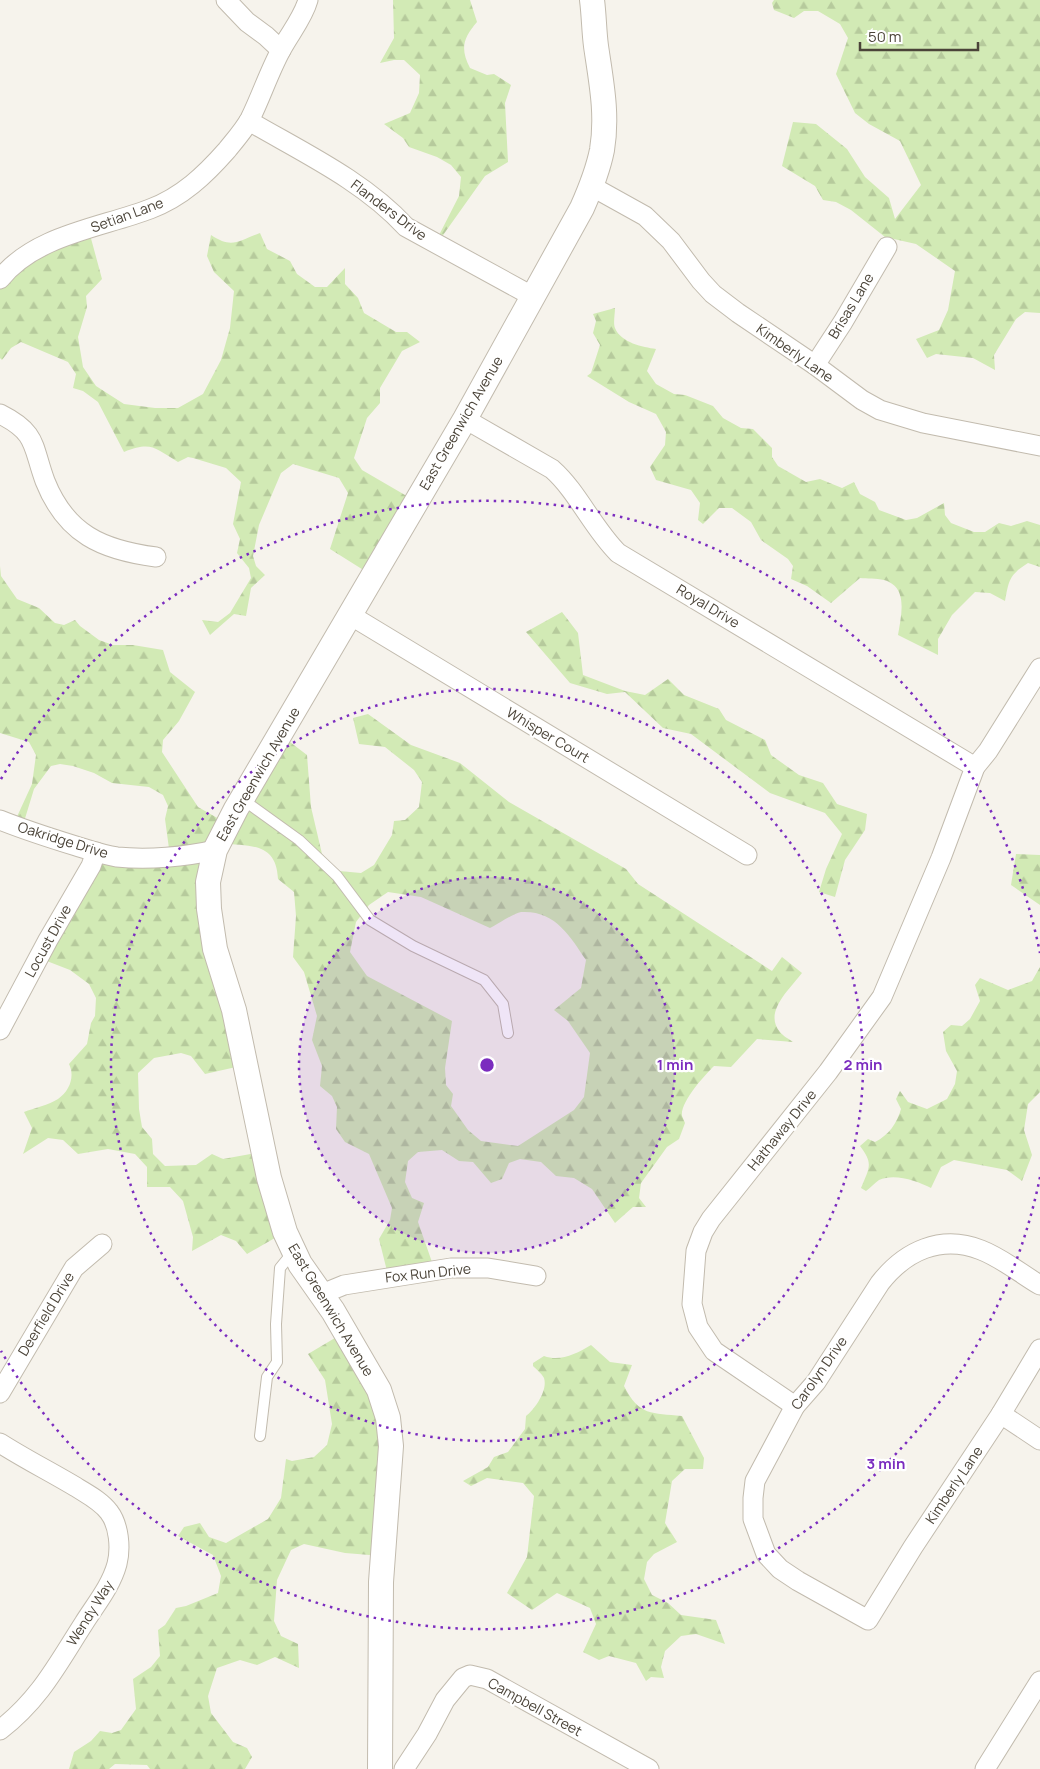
<svg xmlns="http://www.w3.org/2000/svg" width="1040" height="1769" viewBox="0 0 1040 1769" font-family="Manrope,sans-serif">
<defs>
<pattern id="forest-firs" width="22" height="20" patternUnits="userSpaceOnUse" patternTransform="scale(1.25)"><rect width="22" height="20" fill="#d2eab5"/><path d="M5 1l3.5 6h-7zM16 11l3.5 6h-7z" fill="#b6ca9c"/></pattern>
</defs>
<rect width="100%" height="100%" fill="#f6f3ec"/>
<g fill="url(#forest-firs)" fill-rule="evenodd">
<path d="M393,0H470L477,22C463,38 460,49 470,68L487,75L494,74L511,85L505,103L508,162L485,176L436,245L435,243L459,196L461,177L451,165L437,157L409,147L403,138L384,124L410,113L419,93L420,75L404,60H394L380,63L394,38Z"/>
<path d="M774,0H1040V313L1025,312L1016,319L994,355L995,370L973,358L936,354L927,358L916,339L939,330L948,310L955,271L916,244L885,237L851,210L836,202L823,200L815,186L782,166L793,122L816,124L847,149L865,177L889,198L895,219L921,185L900,141L869,124L855,113L836,74L848,38L840,24L818,11H804L794,18L774,10L772,3Z"/>
<path d="M89,231L102,279L86,296L87,307L78,337L83,367L96,386L124,404L155,408H178L203,394L221,360L230,328L234,291L214,272L207,256L211,235C232,249 238,241 260,233L267,249L290,261L297,274L315,287H327L345,268V284L358,298L364,313L396,332H407L420,342L402,351L380,388V403L367,418L354,458L362,470L417,502L365,571L330,549L348,493L339,478L293,464L281,473L259,525L253,556L256,566L265,575L251,588L246,616L234,614L210,635L202,620L218,622L230,613L251,578L249,568L237,553L240,539L233,524L241,482L226,468L193,458L188,457L178,462C154,448 152,441 124,452L98,402L83,391L73,388L76,374L68,362L21,342L11,348L2,360L0,358V281L15,264Z"/>
<path d="M615,308C615,314 613,323 615,328C621,343 643,347 656,349L647,371L656,384L674,394L685,395L713,406L723,418L741,428L753,429L772,448V457L778,466L806,482L820,479L842,488L854,482L860,494L875,502L879,510L906,520L917,518L944,503L945,515L951,523L974,532H985L999,523L1011,526L1027,521L1040,525V567L1028,563C1009,575 1009,580 1005,601L990,593L975,592L952,615L938,639V655L898,635C901,616 909,587 884,580C876,578 867,579 860,578L831,603L807,586L791,579L793,566L788,559L761,540L751,522L732,508H719L703,524L698,520L700,503L691,490L656,480L650,467L665,445L666,432L656,414L629,402L587,376L591,373L600,345L593,333L596,321L593,314Z"/>
<path d="M0,566L1,576L17,599L39,608L55,623L64,625L75,620L80,626L99,640L113,645H133L163,650L170,672L195,692L179,721L163,740L162,752L198,807L228,824L282,736L307,755L311,807L322,854L339,871L361,873L374,865L392,835L394,821L405,820L419,807L422,782L414,770L385,747L359,744L353,718L368,714L411,745L460,763L509,802L626,869L638,884L772,971L782,957L802,973C790,989 763,1012 780,1032C783,1036 789,1039 793,1042L757,1039L731,1067L714,1066C705,1075 680,1102 682,1116C683,1118 684,1121 685,1123L679,1139L667,1147L641,1183L639,1198L646,1207H633L615,1223L592,1189L574,1178L556,1176L541,1162L520,1159L509,1163L502,1179L491,1183L473,1162L459,1161L442,1150L418,1152L408,1161L405,1182L412,1198L424,1203L418,1222L433,1265L388,1275L379,1239L390,1220L392,1208L369,1154L345,1142L336,1129L337,1107L332,1096L320,1086L322,1066L312,1040L317,1016L304,972L293,957L296,916L294,892L278,879C276,842 251,847 221,843L208,885L245,1065L205,1074L191,1056L181,1053L154,1058L138,1073L139,1109L142,1127L152,1139L153,1154L165,1166L196,1165L212,1154L223,1159L262,1152L287,1231L247,1254L236,1241L221,1235L192,1251L193,1237L183,1201L170,1187H147V1167L135,1154L108,1149L78,1154L63,1140L48,1138L23,1154L32,1128L24,1112C34,1108 49,1105 58,1099C70,1091 75,1076 69,1064L87,1044L91,1023L95,1016L96,998L89,984L70,970L39,958L94,856H170L165,819L168,806L163,795L149,787L112,783L94,773L73,766L60,764L51,766L34,789L23,825L15,821L32,784L36,755L29,742L0,733ZM388,892L421,897L490,928C498,924 514,913 521,912C555,910 570,936 586,960L581,988L554,1010L568,1021L590,1053L584,1097L574,1110L518,1146L481,1141L468,1130L451,1106L453,1094L446,1085L445,1068L452,1021L367,976L350,952L356,922L369,905Z"/>
<path d="M562,612L578,633L583,675L625,691L645,695L668,679L684,695L719,709L726,720L765,740L771,755L799,775L823,783L837,804L867,814L865,830L845,860L835,897L819,892L826,869L842,834L825,813L770,793L691,734L663,728L625,692L607,694L570,683L526,632Z"/>
<path d="M1016,854L1040,855V905L1011,885Z"/>
<path d="M1040,967V1092L1028,1104L1024,1130L1032,1155L1022,1181L1007,1170L954,1160L941,1167L931,1188C917,1181 895,1173 879,1180C875,1183 870,1188 866,1191L861,1188C869,1168 874,1164 860,1146L868,1139L875,1142C889,1135 897,1123 901,1109L896,1099L900,1091L908,1102L927,1109L947,1099L955,1084L957,1071L946,1051L943,1032L951,1025L962,1026L970,1019L980,1001L975,985L980,978L1008,990L1032,981Z"/>
<path d="M340,1335L380,1391L382,1556L345,1553L304,1544L291,1550L277,1580L274,1621L281,1636L298,1644L299,1668L275,1657L257,1665L240,1660L217,1668L208,1696L211,1713L233,1742L247,1748L252,1757L245,1769H150L147,1765L115,1764L109,1769H69L74,1752L91,1741L100,1731L112,1733L121,1730L136,1709L133,1679L151,1667L160,1656L158,1630L165,1625L176,1608L186,1606L218,1593L221,1576L213,1555L178,1536L184,1527L200,1523L209,1537L226,1543L268,1519L281,1498L286,1459L292,1461L314,1457L327,1445L332,1424L325,1380L308,1354Z"/>
<path d="M591,1345L610,1362L632,1365L624,1386C639,1416 652,1413 682,1416L704,1458L703,1469H685L672,1481L665,1523L677,1542L654,1554L647,1562L644,1579L652,1595L668,1603L681,1615L716,1620L725,1644L696,1634L681,1636L665,1651L661,1667L664,1678L651,1677L646,1681L636,1663L609,1656L599,1660L583,1652L596,1624L590,1608L557,1593L532,1610L507,1593L527,1557L534,1496L523,1483L487,1478L471,1486L463,1481L488,1467L494,1457L508,1452L525,1429L526,1416C535,1409 548,1390 544,1378C542,1374 536,1369 533,1366V1363L544,1356C560,1362 576,1354 591,1345Z"/>
</g>
<g fill="none" stroke-linecap="round" stroke-linejoin="round">
<defs>
<g id="service">
<path d="M242,799L299,840L337,876L370,920L413,946L484,980L503,1004L508,1033"/>
<path d="M260,1436L267,1377L277,1362L276,1324L280,1268L293,1252"/>
</g>
<g id="minor">
<path d="M226,0L247,22L266,36L281,50"/>
<path d="M249,121C302,152 364,181 406,227L532,296"/>
<path d="M591,186L645,216L671,241L701,281L713,294L738,313L815,365L862,400L880,410L923,423L1040,446"/>
<path d="M0,279C35,235 100,228 150,209C182,197 205,175 227,150C235,140 244,130 250,119C261,97 269,72 281,50C290,33 303,18 308,0"/>
<path d="M815,365L843,322L887,247"/>
<path d="M0,414C38,433 32,446 45,481C66,534 102,550 156,557"/>
<path d="M465,419L552,469C578,492 592,527 618,553L975,767"/>
<path d="M350,615L747,855"/>
<path d="M0,820C25,830 50,838 76,846C89,850 103,855 117,857C148,860 185,857 215,850"/>
<path d="M0,1030L48,940L91,866L96,852"/>
<path d="M1040,1285C1021,1274 1002,1258 981,1250C941,1234 905,1251 880,1283L816,1382L795,1406L755,1481L753,1498V1519L766,1554L780,1569L798,1581L868,1620L913,1547L1001,1414L1040,1349"/>
<path d="M322,1294L344,1285L451,1268H488L536,1276"/>
<path d="M0,1393L74,1268L102,1244"/>
<path d="M795,1406L714,1351L698,1327L692,1304L696,1251L703,1232L711,1219L828,1072L882,997L941,858L975,767L988,751L1040,668"/>
<path d="M1001,1414L1040,1440"/>
<path d="M0,1443C25,1459 51,1472 76,1487C87,1494 101,1501 109,1512C119,1525 121,1548 117,1564C111,1586 96,1604 84,1623C57,1665 40,1699 0,1730"/>
<path d="M404,1769L427,1734L445,1700L463,1678L470,1675L487,1679L649,1769"/>
<path d="M985,1769L1040,1681"/>
</g>
<path id="tertiary" d="M380,1769L381,1582L391,1446L388,1418L379,1390L333,1311L300,1264L285,1232L269,1178L234,1010L215,949L209,909L208,882L215,850L236,809L465,419L582,208C590,190 598,170 602,150C608,114 601,81 596,46C594,31 594,15 592,0"/>
</defs>
<use href="#service" stroke="#c2bbae" stroke-width="12"/>
<use href="#minor" stroke="#c2bbae" stroke-width="21"/>
<use href="#tertiary" stroke="#c2bbae" stroke-width="26"/>
<use href="#service" stroke="#fff" stroke-width="10"/>
<use href="#minor" stroke="#fff" stroke-width="19"/>
<use href="#tertiary" stroke="#fff" stroke-width="24"/>
</g>
<circle cx="487" cy="1065" r="188" fill="#7b2cbf" fill-opacity=".12"/>
<g fill="none" stroke="#7b2cbf" stroke-width="2.5" stroke-dasharray="2.5 5">
<circle cx="487" cy="1065" r="188"/>
<circle cx="487" cy="1065" r="376"/>
<path d="M1040 1177A564 564 0 0 1 1 1351M1 779A564 564 0 0 1 1040 953"/>
</g>
<g text-anchor="middle" stroke-width="4.5" stroke-linejoin="round" paint-order="stroke">
<g font-size="14" fill="#4b4439" stroke="#fff">
<text transform="translate(389 210) rotate(37)" y="5">Flanders Drive</text>
<text transform="translate(127 215) rotate(-20)" y="5">Setian Lane</text>
<text transform="translate(851 306) rotate(-59)" y="5">Brisas Lane</text>
<text transform="translate(795 353) rotate(35)" y="5">Kimberly Lane</text>
<text transform="translate(461 423) rotate(-60)" y="5">East Greenwich Avenue</text>
<text transform="translate(708 606) rotate(31)" y="5">Royal Drive</text>
<text transform="translate(548 735) rotate(31)" y="5">Whisper Court</text>
<text transform="translate(258 774) rotate(-60)" y="5">East Greenwich Avenue</text>
<text transform="translate(63 840) rotate(17)" y="5">Oakridge Drive</text>
<text transform="translate(48 941) rotate(-61)" y="5">Locust Drive</text>
<text transform="translate(782 1130) rotate(-51)" y="5">Hathaway Drive</text>
<text transform="translate(428 1273) rotate(-6)" y="5">Fox Run Drive</text>
<text transform="translate(331 1310) rotate(59)" y="5">East Greenwich Avenue</text>
<text transform="translate(46 1314) rotate(-59)" y="5">Deerfield Drive</text>
<text transform="translate(819 1373) rotate(-55)" y="5">Carolyn Drive</text>
<text transform="translate(954 1485) rotate(-56)" y="5">Kimberly Lane</text>
<text transform="translate(90 1613) rotate(-58)" y="5">Wendy Way</text>
<text transform="translate(535 1707) rotate(29)" y="5">Campbell Street</text>
</g>
</g>
<circle cx="487" cy="1065" r="8" fill="#7b2cbf" stroke="#fff" stroke-width="2.5"/>
<g font-size="15" text-anchor="middle" font-weight="bold" fill="#7b2cbf" stroke="#fff" stroke-width="4.5" stroke-linejoin="round" paint-order="stroke">
<text x="675" y="1070">1 min</text>
<text x="863" y="1070">2 min</text>
<text x="886" y="1469">3 min</text>
</g>
<path d="M860 42v8h118v-8" fill="none" stroke="#4b4439" stroke-width="2.5"/>
<text x="868" y="42" font-size="15" fill="#4b4439" stroke="#ffffff" stroke-width="4" paint-order="stroke">50 m</text>
</svg>
